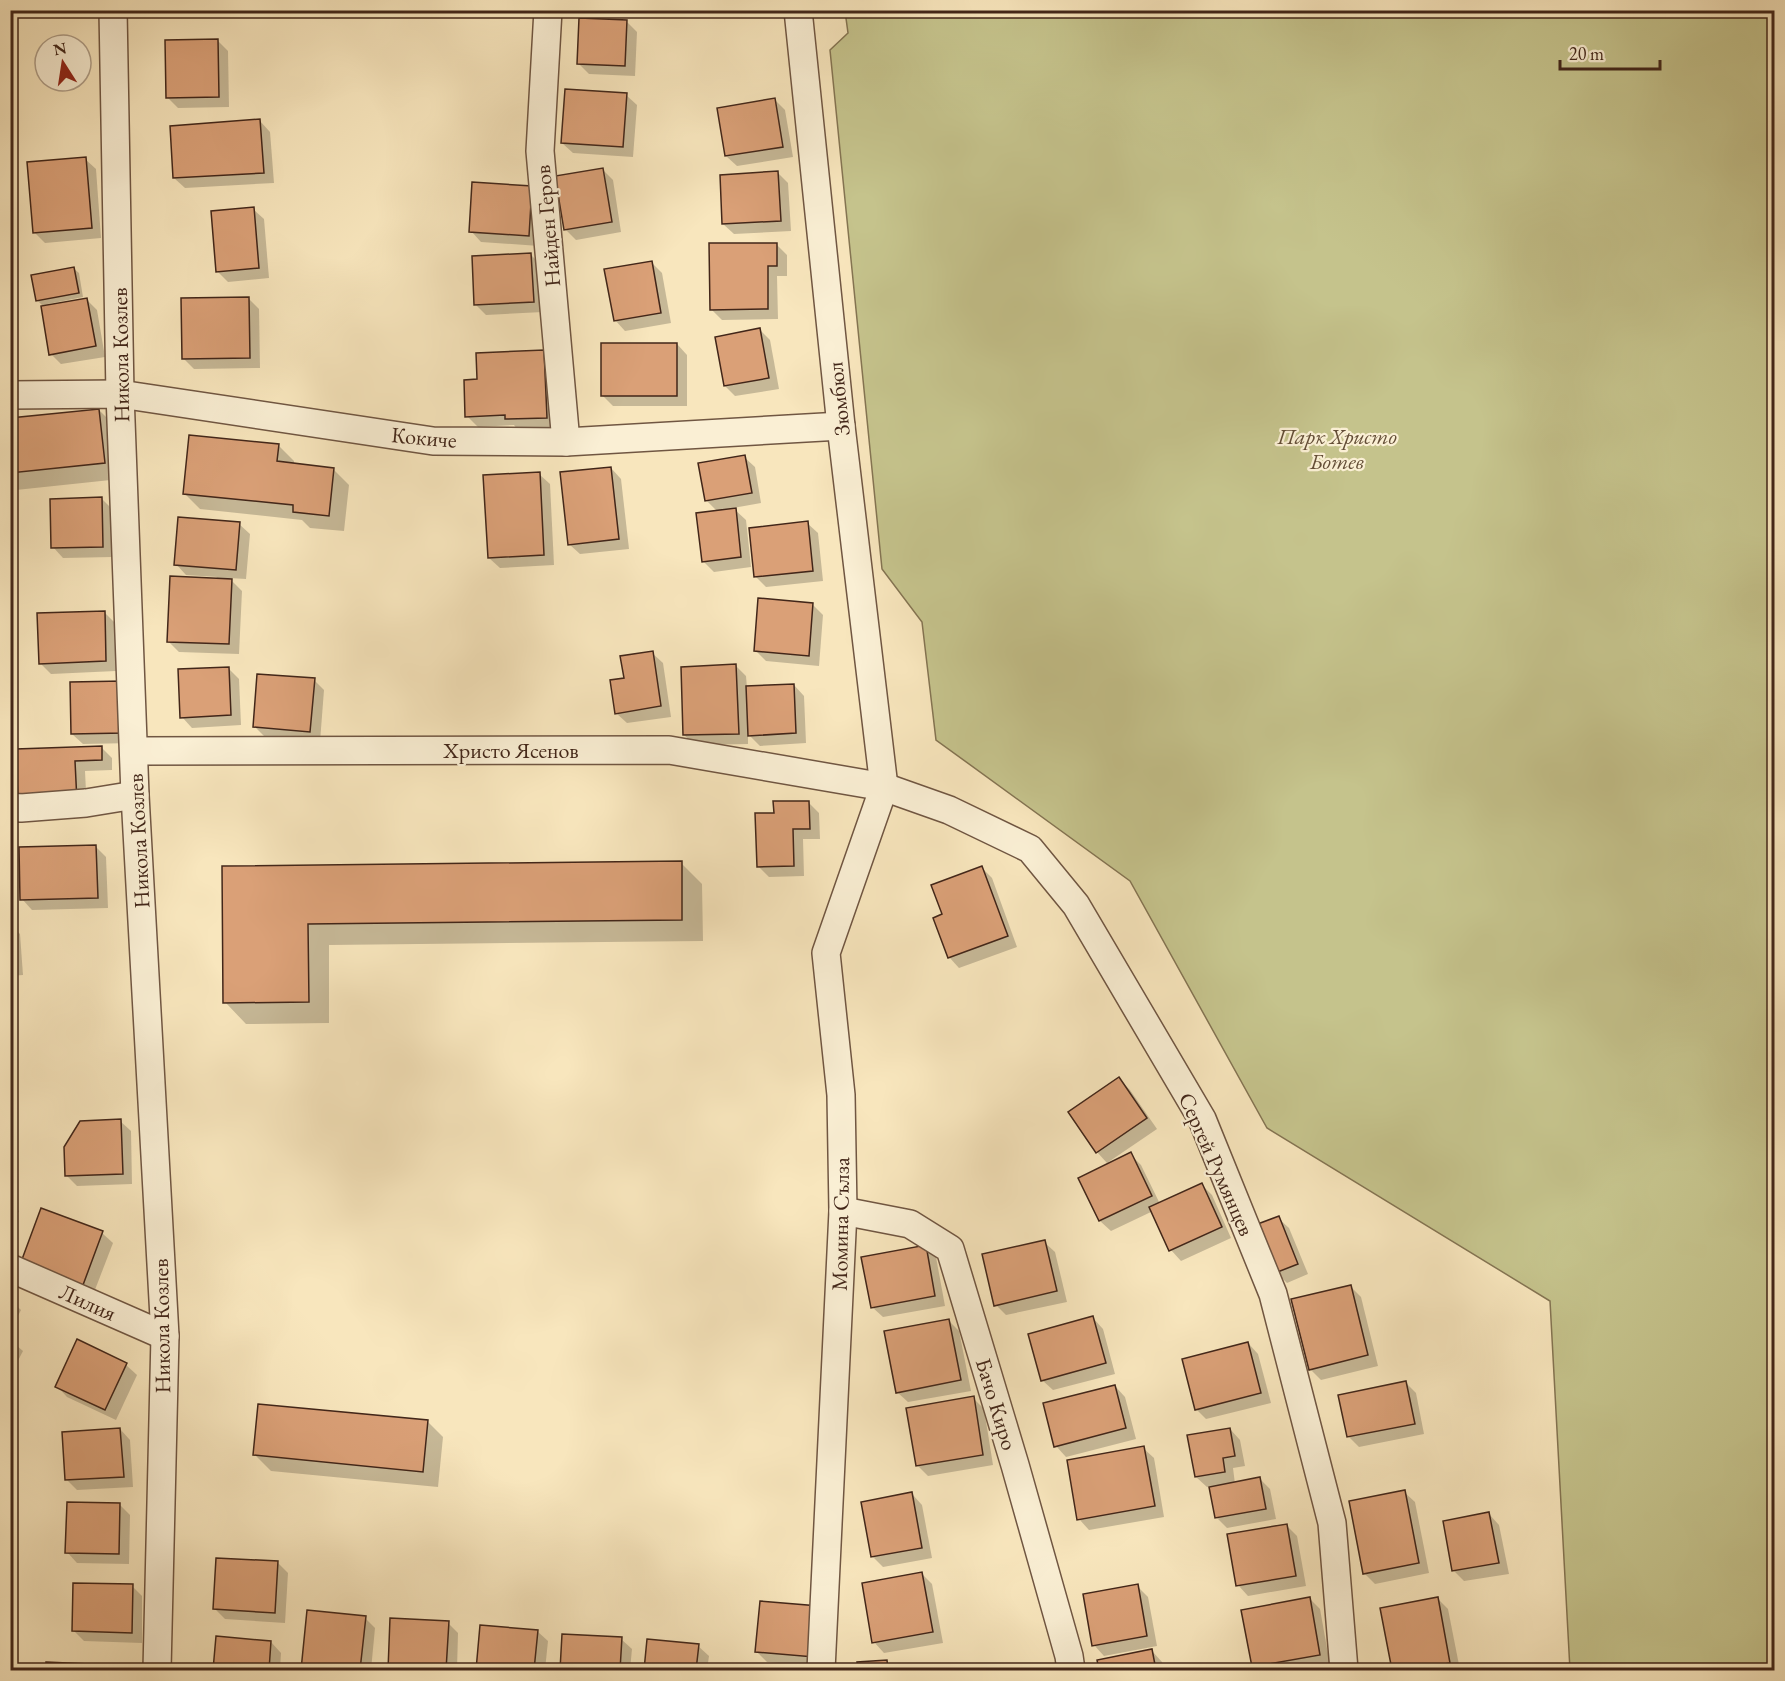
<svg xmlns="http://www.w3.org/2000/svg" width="1785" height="1681" viewBox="0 0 1785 1681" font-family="'EB Garamond',serif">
<rect width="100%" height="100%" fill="#f8e6bd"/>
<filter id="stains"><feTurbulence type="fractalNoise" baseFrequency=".00333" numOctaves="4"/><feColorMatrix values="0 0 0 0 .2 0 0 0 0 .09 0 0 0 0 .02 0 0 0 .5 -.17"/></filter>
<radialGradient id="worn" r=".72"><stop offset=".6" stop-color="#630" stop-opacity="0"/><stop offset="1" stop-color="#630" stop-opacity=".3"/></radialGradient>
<path fill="#c5c38c" stroke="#847452" stroke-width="1.5" d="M845,11H1774V1670H1570L1550,1301L1267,1128L1130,881L936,740L922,622L882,569L830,50L848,33Z"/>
<g fill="#0003">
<path d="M594,10H663L662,18Z"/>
<path d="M730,10H792V15L735,16Z"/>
<path d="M626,21L637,32L635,76L589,74L578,63Z"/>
<path d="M218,41L228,51L229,107L178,108L167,97Z"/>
<path d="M626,95L637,105L633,157L573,153L562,143Z"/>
<path d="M775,100L785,110L793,157L737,166L726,156Z"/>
<path d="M260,121L270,132L274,183L185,188L174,178Z"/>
<path d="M85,159L96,169L101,238L45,243L34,232Z"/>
<path d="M602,169L613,180L621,232L576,240L565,229Z"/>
<path d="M778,173L788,183L791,231L734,234L723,224Z"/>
<path d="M531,187L539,246L481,242L471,231Z"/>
<path d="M253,209L264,219L269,278L228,282L217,271Z"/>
<path d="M776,244L787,255V276H777L778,319L722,320L711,309Z"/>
<path d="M530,254L541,265L543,312L486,315L476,305Z"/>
<path d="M651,262L662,273L671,323L625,331L615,320Z"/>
<path d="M74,269L79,273L83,297L48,304L49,307L87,300L97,310L105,357L61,364L51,354L44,307L37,300Z"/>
<path d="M249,299L259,309L260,368L194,369L184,359Z"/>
<path d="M10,321L17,362L10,364Z"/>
<path d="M760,330L770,340L779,389L735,396L725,386Z"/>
<path d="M677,344L687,355V406H613L602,395Z"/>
<path d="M543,351L554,362L557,428L517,429L514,425L478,427L467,416L478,381Z"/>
<path d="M99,410L115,426L120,479L16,490L10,485V419Z"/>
<path d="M278,445L294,461V465L333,469L349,485L344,531L310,528L302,520L200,509L184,493Z"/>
<path d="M744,457L755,467L761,503L733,508L746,520L751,567L714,572L703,561L718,512L706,500Z"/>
<path d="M611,468L621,479L629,549L580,554L569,544Z"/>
<path d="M539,474L550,484L554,565L500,568L489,558Z"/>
<path d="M102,499L112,509L113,557L63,558L53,547Z"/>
<path d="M807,523L818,533L823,581L766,587L755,576Z"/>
<path d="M239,524L250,534L246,579L229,578L242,591L239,654L179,652L168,641L217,577L186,575L176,564Z"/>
<path d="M812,604L823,615L819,666L766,661L756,651Z"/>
<path d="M104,612L115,623L116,671L51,674L40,663Z"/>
<path d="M652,653L663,663L671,717L627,723L616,713Z"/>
<path d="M736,666L746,676L747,688L794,685L804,696L806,743L760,746L748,734V744L695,745L684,735Z"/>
<path d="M228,668L239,679L241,725L192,728L182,717Z"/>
<path d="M314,680L324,690L320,742L265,737L255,727Z"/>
<path d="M71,684L134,743L83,744L72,734Z"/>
<path d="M101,747L112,758V770L85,771L87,812L18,751Z"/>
<path d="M808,802L819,813L820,839H803L804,876L769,877L758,866Z"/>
<path d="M96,847L106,857L108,908L32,910L22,899Z"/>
<path d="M681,863L702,884L703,941L329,945V1023L246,1024L225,1002L224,868Z"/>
<path d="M982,868L992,878L1017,947L959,968L949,957L944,915Z"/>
<path d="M10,924L20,934L23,975L10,976Z"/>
<path d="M1119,1079L1130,1090L1157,1129L1107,1163L1097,1152L1070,1113Z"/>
<path d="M120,1121L131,1131L132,1184L77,1186L66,1175Z"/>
<path d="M1130,1154L1141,1165L1160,1204L1202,1185L1212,1195L1231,1238L1181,1261L1171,1250L1153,1211L1111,1231L1100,1221L1080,1179Z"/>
<path d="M10,1203L19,1211L10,1229Z"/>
<path d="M1278,1218L1289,1228L1308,1274L1287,1283L1276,1272Z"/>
<path d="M102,1233L113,1243L93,1295L33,1272Z"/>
<path d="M1044,1242L1055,1252L1067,1302L1006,1315L996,1305Z"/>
<path d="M925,1247L936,1257L945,1306L883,1317L872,1307Z"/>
<path d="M1350,1286L1361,1297L1378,1366L1321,1380L1310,1369Z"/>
<path d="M10,1300L21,1310L10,1331Z"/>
<path d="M1093,1318L1103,1329L1115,1374L1053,1390L1042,1380Z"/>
<path d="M948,1320L959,1331L971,1391L908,1402L897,1392Z"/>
<path d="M10,1340L23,1351L10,1376Z"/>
<path d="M78,1341L126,1365L137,1375L116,1420L67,1397L57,1386Z"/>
<path d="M1248,1343L1258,1354L1271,1403L1206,1419L1196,1409Z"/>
<path d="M1406,1383L1416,1393L1424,1434L1359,1447L1348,1436Z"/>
<path d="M1115,1386L1125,1397L1136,1439L1066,1457L1056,1446Z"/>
<path d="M973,1398L984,1409L993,1465L928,1476L917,1465Z"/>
<path d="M427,1421L443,1437L438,1487L271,1471L255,1455Z"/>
<path d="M120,1429L130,1440L133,1487L77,1490L67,1480Z"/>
<path d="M1230,1429L1240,1440L1245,1466L1233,1468L1235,1484L1260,1479L1270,1489L1276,1519L1227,1528L1217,1518L1211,1486L1207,1487L1196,1477Z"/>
<path d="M1143,1448L1154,1458L1164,1517L1089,1530L1079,1519Z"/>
<path d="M1404,1492L1415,1502L1429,1573L1375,1584L1364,1573Z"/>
<path d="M912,1494L922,1505L932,1558L883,1567L872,1556Z"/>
<path d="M119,1504L130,1515L129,1564L77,1563L67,1552Z"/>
<path d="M1489,1514L1499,1525L1509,1574L1464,1581L1454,1571L1445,1522Z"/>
<path d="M1286,1525L1297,1536L1306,1586L1248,1596L1238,1585Z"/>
<path d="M277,1562L288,1573L285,1623L225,1619L214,1608Z"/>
<path d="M922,1574L932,1584L943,1643L884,1653L874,1642Z"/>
<path d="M132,1586L142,1596V1643L84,1641L74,1631Z"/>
<path d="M1137,1586L1148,1597L1157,1646L1104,1656L1094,1645Z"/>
<path d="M1309,1598L1320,1609L1330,1665L1302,1670H1257L1253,1667L1243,1611Z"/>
<path d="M1438,1599L1448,1609L1460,1670H1393L1382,1609Z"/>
<path d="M761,1602L824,1667L767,1662L756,1651Z"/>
<path d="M309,1612L365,1618L375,1628L371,1670H303Z"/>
<path d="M391,1620L448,1623L458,1633L457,1670H389Z"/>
<path d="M481,1627L537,1631L548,1641L545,1670H478Z"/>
<path d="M564,1636L621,1639L632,1649L630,1670H561Z"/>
<path d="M217,1638L271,1642L281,1653L280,1670H214Z"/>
<path d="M648,1641L698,1646L709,1656L707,1670H645Z"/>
<path d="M1152,1651L1162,1662L1164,1670H1100L1098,1661Z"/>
<path d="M886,1662L895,1670H859V1664Z"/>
<path d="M48,1664L133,1668L136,1670H47Z"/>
</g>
<g fill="#daa077" stroke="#422619" stroke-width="1.5">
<path d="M579,18L627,20L625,66L577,64Z"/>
<path d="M218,39L219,97L166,98L165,40Z"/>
<path d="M565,89L627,93L623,147L561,143Z"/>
<path d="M775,98L783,147L725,156L717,108Z"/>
<path d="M260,119L264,173L173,178L170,126Z"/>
<path d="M86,157L92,228L33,233L27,162Z"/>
<path d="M603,168L612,222L564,230L555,176Z"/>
<path d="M778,171L781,221L722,224L720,175Z"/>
<path d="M472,182L532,186L529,236L469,232Z"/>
<path d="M254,207L259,268L216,272L211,211Z"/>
<path d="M709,243H777V266H768V309L710,310Z"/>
<path d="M531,253L534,302L474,305L472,256Z"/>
<path d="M652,261L661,313L614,321L604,269Z"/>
<path d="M74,267L79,293L36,301L31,275Z"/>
<path d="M249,297L250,358L182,359L181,298Z"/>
<path d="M87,298L96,346L49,355L41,306Z"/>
<path d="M760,328L769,378L724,386L715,337Z"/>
<rect x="601" y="343" width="76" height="53"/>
<path d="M544,350L547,418L505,419V415L465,417L464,380L477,379L476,353Z"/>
<path d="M99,409L105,463L10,473V418Z"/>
<path d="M189,435L279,444L277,461L334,468L329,516L293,512V505L183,494Z"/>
<path d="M745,455L752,493L705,501L698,463Z"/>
<path d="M611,467L619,539L568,545L560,472Z"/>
<path d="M540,472L544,555L488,558L483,475Z"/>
<path d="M102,497L103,547L51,548L50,499Z"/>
<path d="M736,508L741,557L702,562L696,513Z"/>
<path d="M178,517L240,522L236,570L174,565Z"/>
<path d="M808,521L813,571L754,577L749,528Z"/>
<path d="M170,576L232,579L229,644L167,642Z"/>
<path d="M758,598L813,603L809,656L754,651Z"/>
<path d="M105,611L106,661L39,664L37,613Z"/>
<path d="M653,651L661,706L615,714L610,680L624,678L620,656Z"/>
<path d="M736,664L739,734L683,735L681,667Z"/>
<path d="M229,667L231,715L180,718L178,669Z"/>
<path d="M257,674L315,678L310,732L253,727Z"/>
<path d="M123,681L124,733L71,734L70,682Z"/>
<path d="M794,684L796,733L748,736L746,686Z"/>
<path d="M102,746V760L75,761L77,802L18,805L16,749Z"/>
<path d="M773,801H809L810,829H793L794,866L757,867L755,813H774Z"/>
<path d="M96,845L98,898L20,900L19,847Z"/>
<path d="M682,861V920L308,924L309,1002L223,1003L222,866Z"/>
<path d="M982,866L1008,936L948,958L933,918L942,914L931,885Z"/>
<path d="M1119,1077L1147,1118L1096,1153L1068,1112Z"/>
<path d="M121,1119L123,1174L65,1176L64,1147L80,1121Z"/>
<path d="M1131,1152L1152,1196L1099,1221L1078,1178Z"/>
<path d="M1202,1183L1222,1227L1169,1251L1149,1207Z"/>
<path d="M41,1208L103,1231L83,1285L21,1262Z"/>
<path d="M1279,1216L1298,1264L1275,1273L1255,1225Z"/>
<path d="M1045,1240L1057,1291L994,1306L982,1254Z"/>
<path d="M926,1245L935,1296L871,1308L861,1257Z"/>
<path d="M1351,1285L1368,1355L1309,1370L1291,1299Z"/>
<path d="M1093,1316L1106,1363L1041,1381L1028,1334Z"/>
<path d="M949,1319L961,1380L896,1393L884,1331Z"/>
<path d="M77,1339L127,1363L105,1410L55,1387Z"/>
<path d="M1248,1342L1261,1393L1195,1410L1182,1359Z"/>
<path d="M1406,1381L1415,1424L1347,1437L1338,1395Z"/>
<path d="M1115,1385L1126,1428L1054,1447L1043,1403Z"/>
<path d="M974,1396L983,1455L916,1466L906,1408Z"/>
<path d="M258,1404L428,1420L423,1472L253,1455Z"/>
<path d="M120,1428L124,1477L65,1480L62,1432Z"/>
<path d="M1230,1428L1235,1456L1223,1458L1225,1472L1195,1477L1187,1435Z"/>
<path d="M1144,1446L1155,1506L1077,1520L1067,1460Z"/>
<path d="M1260,1477L1266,1509L1215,1518L1209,1487Z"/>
<path d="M1405,1490L1419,1563L1363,1574L1349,1501Z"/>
<path d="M912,1492L922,1548L871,1557L861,1502Z"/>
<path d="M67,1502L120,1503L119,1554L65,1553Z"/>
<path d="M1489,1512L1499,1563L1452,1571L1443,1521Z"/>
<path d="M1287,1524L1296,1576L1236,1586L1227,1534Z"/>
<path d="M216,1558L278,1561L275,1613L213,1609Z"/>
<path d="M922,1572L933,1632L872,1643L862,1583Z"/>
<path d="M73,1583L133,1584L132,1633L72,1631Z"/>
<path d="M1138,1584L1147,1636L1092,1646L1083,1594Z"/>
<path d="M1310,1597L1320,1655L1252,1667L1241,1610Z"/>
<path d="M1438,1597L1450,1663L1411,1670H1392L1380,1608Z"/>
<path d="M760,1601L819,1606L814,1657L755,1652Z"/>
<path d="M307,1610L366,1616L360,1670H301Z"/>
<path d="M390,1618L449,1621L446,1670H388Z"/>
<path d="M480,1625L538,1630L534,1670H476Z"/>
<path d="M562,1634L622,1637L620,1670H560Z"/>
<path d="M216,1636L271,1641L269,1670H213Z"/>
<path d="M647,1639L699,1644L696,1670H644Z"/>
<path d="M1152,1649L1156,1670H1099L1097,1660Z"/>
<path d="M887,1660L888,1670H858L857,1662Z"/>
<path d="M46,1662L133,1666V1670H46Z"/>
<path d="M946,1667V1670H896Z"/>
</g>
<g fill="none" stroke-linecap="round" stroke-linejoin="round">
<defs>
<g id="street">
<path d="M113,10L120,394L135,795L165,1336L157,1670"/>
<path d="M548,10L540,151L566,442"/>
<path d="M798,10L841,426L884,787L826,953L841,1095L843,1211L821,1670"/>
<path d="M10,395L120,394L433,441L566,442L841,426"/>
<path d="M135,751L669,750L884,787L949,810L1030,849L1076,905L1202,1119L1273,1294L1332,1523L1344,1670"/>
<path d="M10,807L21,808L86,803L135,795"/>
<path d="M843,1211L910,1224L950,1249L1015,1465L1069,1656L1071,1670"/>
<path d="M10,1268L165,1336"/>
</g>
</defs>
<use href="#street" stroke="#705642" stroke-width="30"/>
<use href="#street" stroke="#faefd4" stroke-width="27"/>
</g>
<g text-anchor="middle" stroke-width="4.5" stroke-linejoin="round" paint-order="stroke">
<g font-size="22" fill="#422619" stroke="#faefd4">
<text transform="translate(547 226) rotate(-95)" y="8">Найден Геров</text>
<text transform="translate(120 355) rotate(-91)" y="8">Никола Козлев</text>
<text transform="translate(838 399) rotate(-96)" y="8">Зюмбюл</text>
<text transform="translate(424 437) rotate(5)" y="8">Кокиче</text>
<text x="511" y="758">Христо Ясенов</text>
<text transform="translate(138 841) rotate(-93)" y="8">Никола Козлев</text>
<text transform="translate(1217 1164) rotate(66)" y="8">Сергей Румянцев</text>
<text transform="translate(840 1224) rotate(-89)" y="8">Момина Сълза</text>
<text transform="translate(88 1302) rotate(24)" y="8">Лилия</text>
<text transform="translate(161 1326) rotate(-91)" y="8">Никола Козлев</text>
<text transform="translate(997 1404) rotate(73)" y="8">Бачо Киро</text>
</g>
<g font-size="22" font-style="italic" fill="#634d36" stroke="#faefd4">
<text x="1337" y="444">Парк Христо<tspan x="1337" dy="25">Ботев</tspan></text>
</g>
</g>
<rect width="1785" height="1681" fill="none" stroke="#f8e6bd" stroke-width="36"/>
<rect x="12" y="12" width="1761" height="1657" fill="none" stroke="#422619" stroke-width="3"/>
<rect x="18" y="18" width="1749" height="1645" fill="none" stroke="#422619" stroke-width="1.5"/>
<g transform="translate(63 63) rotate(348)"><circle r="28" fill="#faefd4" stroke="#b09f89" stroke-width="1.5"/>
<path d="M0-4.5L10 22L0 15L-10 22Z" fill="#8f2418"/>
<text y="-9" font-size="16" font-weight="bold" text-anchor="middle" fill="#422619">N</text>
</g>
<path d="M1560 60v9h100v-9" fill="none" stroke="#422619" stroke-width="3"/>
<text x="1569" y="60" font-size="18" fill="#422619" stroke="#faefd4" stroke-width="4.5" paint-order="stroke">20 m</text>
<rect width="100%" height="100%" filter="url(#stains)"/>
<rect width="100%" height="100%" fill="url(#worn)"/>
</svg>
